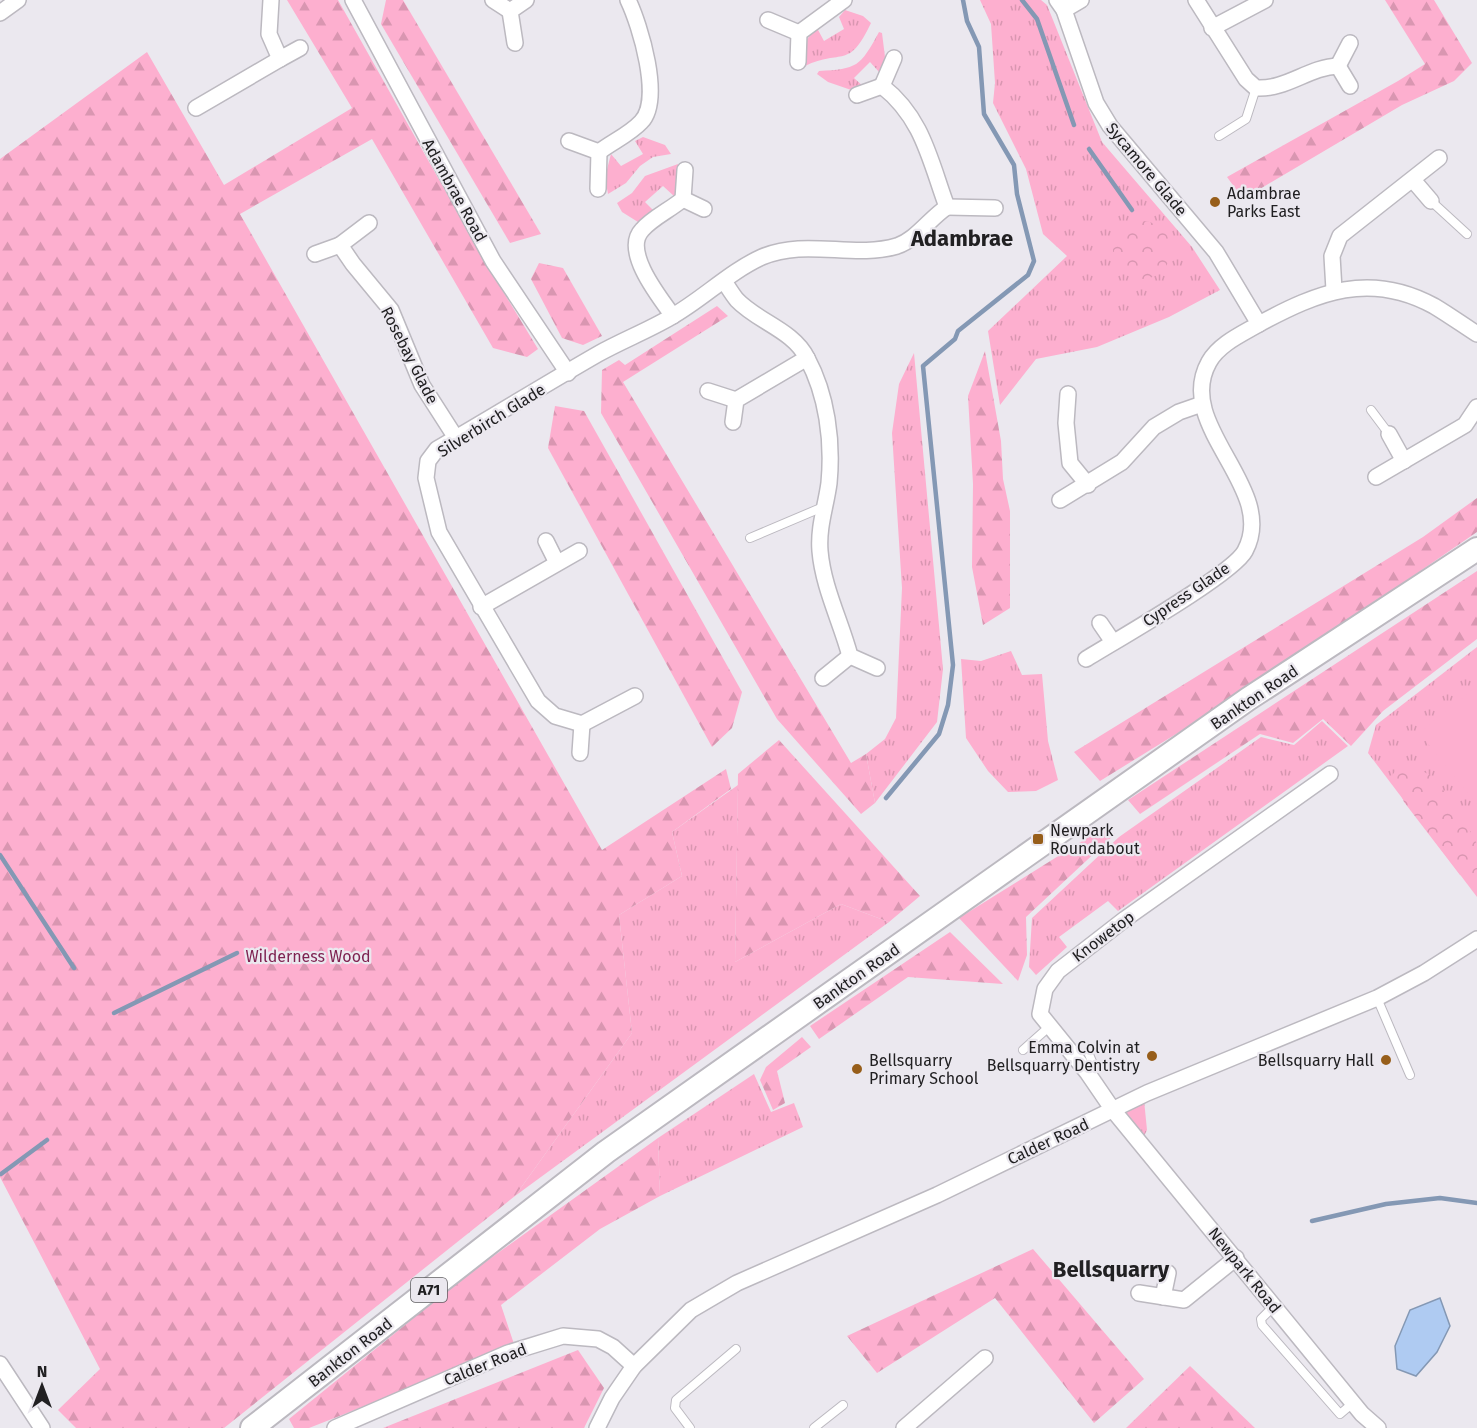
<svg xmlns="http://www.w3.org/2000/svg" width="1477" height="1428" viewBox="0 0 1477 1428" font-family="'Fira Sans',sans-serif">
<defs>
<pattern id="grass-tufts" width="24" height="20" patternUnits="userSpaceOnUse" patternTransform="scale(1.5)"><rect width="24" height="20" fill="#fdafcf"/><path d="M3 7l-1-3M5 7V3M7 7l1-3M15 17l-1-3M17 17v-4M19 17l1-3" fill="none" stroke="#d996b1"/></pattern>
<pattern id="forest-firs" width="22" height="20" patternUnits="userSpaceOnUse" patternTransform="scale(1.5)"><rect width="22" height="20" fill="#fdafcf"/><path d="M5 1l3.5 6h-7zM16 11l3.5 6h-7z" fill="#d996b1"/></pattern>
<pattern id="park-crowns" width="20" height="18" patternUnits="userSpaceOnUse" patternTransform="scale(1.5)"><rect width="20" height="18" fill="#fdafcf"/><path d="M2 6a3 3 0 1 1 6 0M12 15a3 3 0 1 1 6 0" fill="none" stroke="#d996b1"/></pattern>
</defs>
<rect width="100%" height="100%" fill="#ebe8ef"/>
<g fill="url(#grass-tufts)">
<path d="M980,0H1041L1047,5L1102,142L1192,247L1220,290L1169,317L1097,347L1036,359L1000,405L988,331L1067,256L1043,234L1026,169L993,103L995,83L991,24Z"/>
<path d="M845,10L863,16L871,23C848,71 843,48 805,66C800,51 805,38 817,28L824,41L844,29L839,17Z"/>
<path d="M879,32L882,33L885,57L880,73L870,62L854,78L864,87L857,92L828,82L817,74L819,71C857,69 860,67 879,32Z"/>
<path d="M643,137L665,145L671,154L653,157L640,166L626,183L608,194L605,177L611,154L621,166L643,154L635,141Z"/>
<path d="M678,164L679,180L675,197L663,186L645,202L658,215L638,222L622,212L617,203L632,193L645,176Z"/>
<path d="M914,353L943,669L937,722L875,803L866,754L885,739L896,718L902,588L892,433L899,384Z"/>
<path d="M1477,647V897L1368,753L1376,725Z"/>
<path d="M1011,651L1022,675L1042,674L1048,741L1058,780L1036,791L1008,792L988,771L966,738L961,659L981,661Z"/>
<path d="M1322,721L1348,746L1118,911L1108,901L1059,937L1067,947L1036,975L1029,967L1032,918L1119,837L1261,737L1294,745Z"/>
<path d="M738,785L735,962L841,904L889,922L515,1196L632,1033L619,915L682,876L672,832Z"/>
<path d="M754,1074L771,1112L794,1103L803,1127L660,1196L658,1138Z"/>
<path d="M1144,1100L1147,1130L1143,1138L1122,1111Z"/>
</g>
<g fill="url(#forest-firs)">
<path d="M287,0H338L487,265L538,349L527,357L493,348L372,139L240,214L602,850L726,769L731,789L672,832L682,876L619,915L632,1033L515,1196L224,1428H76L58,1410L100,1369L0,1177V159L147,52L224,185L352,108Z"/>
<path d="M386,0H403L541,234L510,243L381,24Z"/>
<path d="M1385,0H1434L1472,63L1454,81L1402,105L1243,199L1227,177L1398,81L1425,64Z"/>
<path d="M539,263L563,268L602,336L583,345L562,338L531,279Z"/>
<path d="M717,306L728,316L623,382L851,763L866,754L875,803L861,814L777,719L601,413L602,370L619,360L625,365Z"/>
<path d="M985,351L1001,441L1003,479L1010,511V608L983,625L972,567L973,484L968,396Z"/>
<path d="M555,406L584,411L742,692L732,728L712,747L548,448Z"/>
<path d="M1477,498V532L1244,692L1100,781L1074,752L1423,537Z"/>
<path d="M1477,571V639L1383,711L1351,746L1323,719L1293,743L1260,734L1140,814L1128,800Z"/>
<path d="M779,740L920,896L889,922L841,904L735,962L738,774Z"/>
<path d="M1103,828L1115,834L1026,917L1027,955L1018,981L959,918Z"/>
<path d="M950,932L1003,984L908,977L819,1039L810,1026Z"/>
<path d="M802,1037L811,1047L777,1071L785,1103L773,1110L760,1080L766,1067Z"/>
<path d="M658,1138L660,1196L600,1229L501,1305L515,1347L309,1428H294L289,1419L463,1278Z"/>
<path d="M1033,1249L1144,1379L1094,1423L995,1298L877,1373L847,1336Z"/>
<path d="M578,1350L604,1388L584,1428H383Z"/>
<path d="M1190,1366L1255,1428H1126Z"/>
</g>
<g fill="url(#park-crowns)">
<circle cx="1142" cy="250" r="29"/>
<path d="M1404,762L1430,775L1455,804L1477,844V879L1460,875L1404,802L1392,775Z"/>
</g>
<path fill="#fdafcf" d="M1477,686V804L1419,733Z"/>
<path fill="#afcbf2" stroke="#8498b4" stroke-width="1.5" d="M1440,1298L1450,1326L1437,1352L1416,1376L1397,1369L1395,1346L1410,1310Z"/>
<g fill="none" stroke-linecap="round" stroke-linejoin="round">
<g stroke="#8498b4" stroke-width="4.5">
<path d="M1022,0L1037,19L1074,125"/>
<path d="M1089,149L1132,210"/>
<path d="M886,798L939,734L948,705L953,665L923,366L955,339L958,331L1028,275L1034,261L1017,194L1014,165L984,114L979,47L967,21L963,0"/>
<path d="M0,855L74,968"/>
<path d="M114,1013L237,953"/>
<path d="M1,1174L47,1140"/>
<path d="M1312,1221L1386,1204L1440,1198L1477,1203"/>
</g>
<defs>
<g id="lane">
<path d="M1219,136L1246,119L1256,88"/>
<path d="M1431,201L1467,234"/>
<path d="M1371,410L1389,434"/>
<path d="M750,538L823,507"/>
<path d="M1377,998L1410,1075"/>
<path d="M1023,1050L1050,1026"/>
<path d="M1087,1072L1093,1064L1088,1052"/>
<path d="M1274,1306L1261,1319L1262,1325L1340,1414L1353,1403"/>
<path d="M690,1428L675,1408L676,1400L736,1349"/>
<path d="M814,1428L843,1405"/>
</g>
<g id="street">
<path d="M271,0L269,34L280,59L300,48"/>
<path d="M353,0L493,261L568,373"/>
<path d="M493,0L510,11"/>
<path d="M1057,0L1064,10L1096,103L1110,126L1216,252L1259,324C1318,292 1370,271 1434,306C1449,315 1463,325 1477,334"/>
<path d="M1196,0L1246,79L1256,88C1286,90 1309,67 1338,66L1350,86"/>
<path d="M1064,10L1081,0"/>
<path d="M0,13L18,0"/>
<path d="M768,20L799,33"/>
<path d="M1212,28L1265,0"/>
<path d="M515,43L510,11L526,0"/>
<path d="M798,62L799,33L844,0"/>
<path d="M1338,66L1350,43"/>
<path d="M882,86L894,58"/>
<path d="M196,108L280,59"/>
<path d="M569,141L599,152C612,142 630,134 641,122C663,100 640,25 628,0"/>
<path d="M1413,180L1431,201"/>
<path d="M598,189L599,152"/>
<path d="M683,199L704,209"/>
<path d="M947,207L995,208"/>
<path d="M369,223L340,245L353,264L391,310L422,385L456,438"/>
<path d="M315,254L340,245"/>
<path d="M724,281C728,287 732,294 737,300C758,322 793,330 807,358C827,395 833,441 829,483C826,506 818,527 820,551C823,587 841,622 850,656L877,668"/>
<path d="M1334,290L1332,256L1340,236L1439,158"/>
<path d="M673,316C660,298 622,251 642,230C652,218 670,210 683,199L685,170"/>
<path d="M708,391L736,400"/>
<path d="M1068,394L1066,423L1070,463L1088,485"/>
<path d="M733,422L736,400L807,358"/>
<path d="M1389,434L1404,461"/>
<path d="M1376,477L1465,425L1477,407"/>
<path d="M1060,500L1122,462L1154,427L1179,412L1202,404"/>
<path d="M546,541L557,563"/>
<path d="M481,607L579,551"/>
<path d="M1100,623L1113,642"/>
<path d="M1086,659C1115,641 1233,574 1245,551C1279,488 1173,426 1209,362C1219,344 1242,334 1259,324"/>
<path d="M823,678L850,656"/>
<path d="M635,696L582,724L555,716L538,701L439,532L426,478L428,461L437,449C491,418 544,385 598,354C621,341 647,331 671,317C703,299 729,272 762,257C806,238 853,259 897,246C917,239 930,218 947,207C930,161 923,118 882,86L857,95"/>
<path d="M580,753L582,724"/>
<path d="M1330,774L1125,919L1058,971L1045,989L1040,1014L1087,1072L1113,1110L1362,1414L1378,1428"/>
<path d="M1139,1293L1184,1300L1236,1258"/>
<path d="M1163,1297L1168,1273"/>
<path d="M0,1364L42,1428"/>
<path d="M335,1428L508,1353L563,1336L598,1339L613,1347L634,1366"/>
<path d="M597,1428L612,1398L634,1366L691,1310L737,1283L937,1195L1147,1093L1377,998L1424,973L1477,939"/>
<path d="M904,1428L985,1358"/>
</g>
<path id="primary" d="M252,1428L606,1152L1248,699L1477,549"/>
</defs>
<use href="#lane" stroke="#bcb9c0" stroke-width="10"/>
<use href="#street" stroke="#bcb9c0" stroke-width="18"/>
<use href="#primary" stroke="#bcb9c0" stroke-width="26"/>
<use href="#lane" stroke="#fff" stroke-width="8"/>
<use href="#street" stroke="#fff" stroke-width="15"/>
<use href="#primary" stroke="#fff" stroke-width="22"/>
</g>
<g fill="#975e1a" stroke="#ebe8ef" stroke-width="2">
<circle cx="1215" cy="202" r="6"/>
<rect x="1032" y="833" width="12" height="12" rx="3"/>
<circle cx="1152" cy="1056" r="6"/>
<circle cx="1386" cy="1060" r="6"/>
<circle cx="857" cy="1069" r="6"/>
</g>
<g text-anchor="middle" stroke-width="4.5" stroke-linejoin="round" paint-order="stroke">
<rect fill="#ebe8ef" stroke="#5e5c60" stroke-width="1.5" x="411" y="1278" width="36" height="24" rx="4.5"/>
<g font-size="15" font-weight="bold" fill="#212022">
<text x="429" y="1295">A71</text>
</g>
<g font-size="16" fill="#212022" stroke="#ebe8ef">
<text transform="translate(1147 169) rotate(50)" y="6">Sycamore Glade</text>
<text transform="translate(455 190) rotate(61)" y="6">Adambrae Road</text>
<text transform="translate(410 355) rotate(63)" y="6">Rosebay Glade</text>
<text transform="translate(491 420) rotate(-32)" y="6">Silverbirch Glade</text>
<text transform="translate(1186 594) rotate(-34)" y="6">Cypress Glade</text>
<text transform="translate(1254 697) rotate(-34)" y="6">Bankton Road</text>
<text transform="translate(1103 936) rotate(-37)" y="6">Knowetop</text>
<text transform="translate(856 976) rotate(-35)" y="6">Bankton Road</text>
<text transform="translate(1048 1141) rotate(-25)" y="6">Calder Road</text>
<text transform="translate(1245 1270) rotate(51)" y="6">Newpark Road</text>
<text transform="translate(350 1352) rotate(-38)" y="6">Bankton Road</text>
<text transform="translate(485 1364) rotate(-22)" y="6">Calder Road</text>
</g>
<g font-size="16" fill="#212022" stroke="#ebe8ef" text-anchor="start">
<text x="1227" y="199">Adambrae<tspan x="1227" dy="18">Parks East</tspan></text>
<text x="1050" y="836">Newpark<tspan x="1050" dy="18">Roundabout</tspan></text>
<text x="1140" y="1053" text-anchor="end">Emma Colvin at<tspan x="1140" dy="18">Bellsquarry Dentistry</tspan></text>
<text x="869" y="1066">Bellsquarry<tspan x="869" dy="18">Primary School</tspan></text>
<text x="1374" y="1066" text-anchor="end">Bellsquarry Hall</text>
</g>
<g font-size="16" fill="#7e2251" stroke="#ebe8ef">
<text x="308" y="962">Wilderness Wood</text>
</g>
<g font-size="22" font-weight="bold" fill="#212022" stroke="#ebe8ef">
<text x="962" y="246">Adambrae</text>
<text x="1111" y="1277">Bellsquarry</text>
</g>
</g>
<g transform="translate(42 1386)" stroke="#ebe8ef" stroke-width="4.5" paint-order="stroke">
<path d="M0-4.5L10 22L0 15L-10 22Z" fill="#212022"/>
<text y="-9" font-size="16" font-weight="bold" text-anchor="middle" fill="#212022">N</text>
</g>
</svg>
